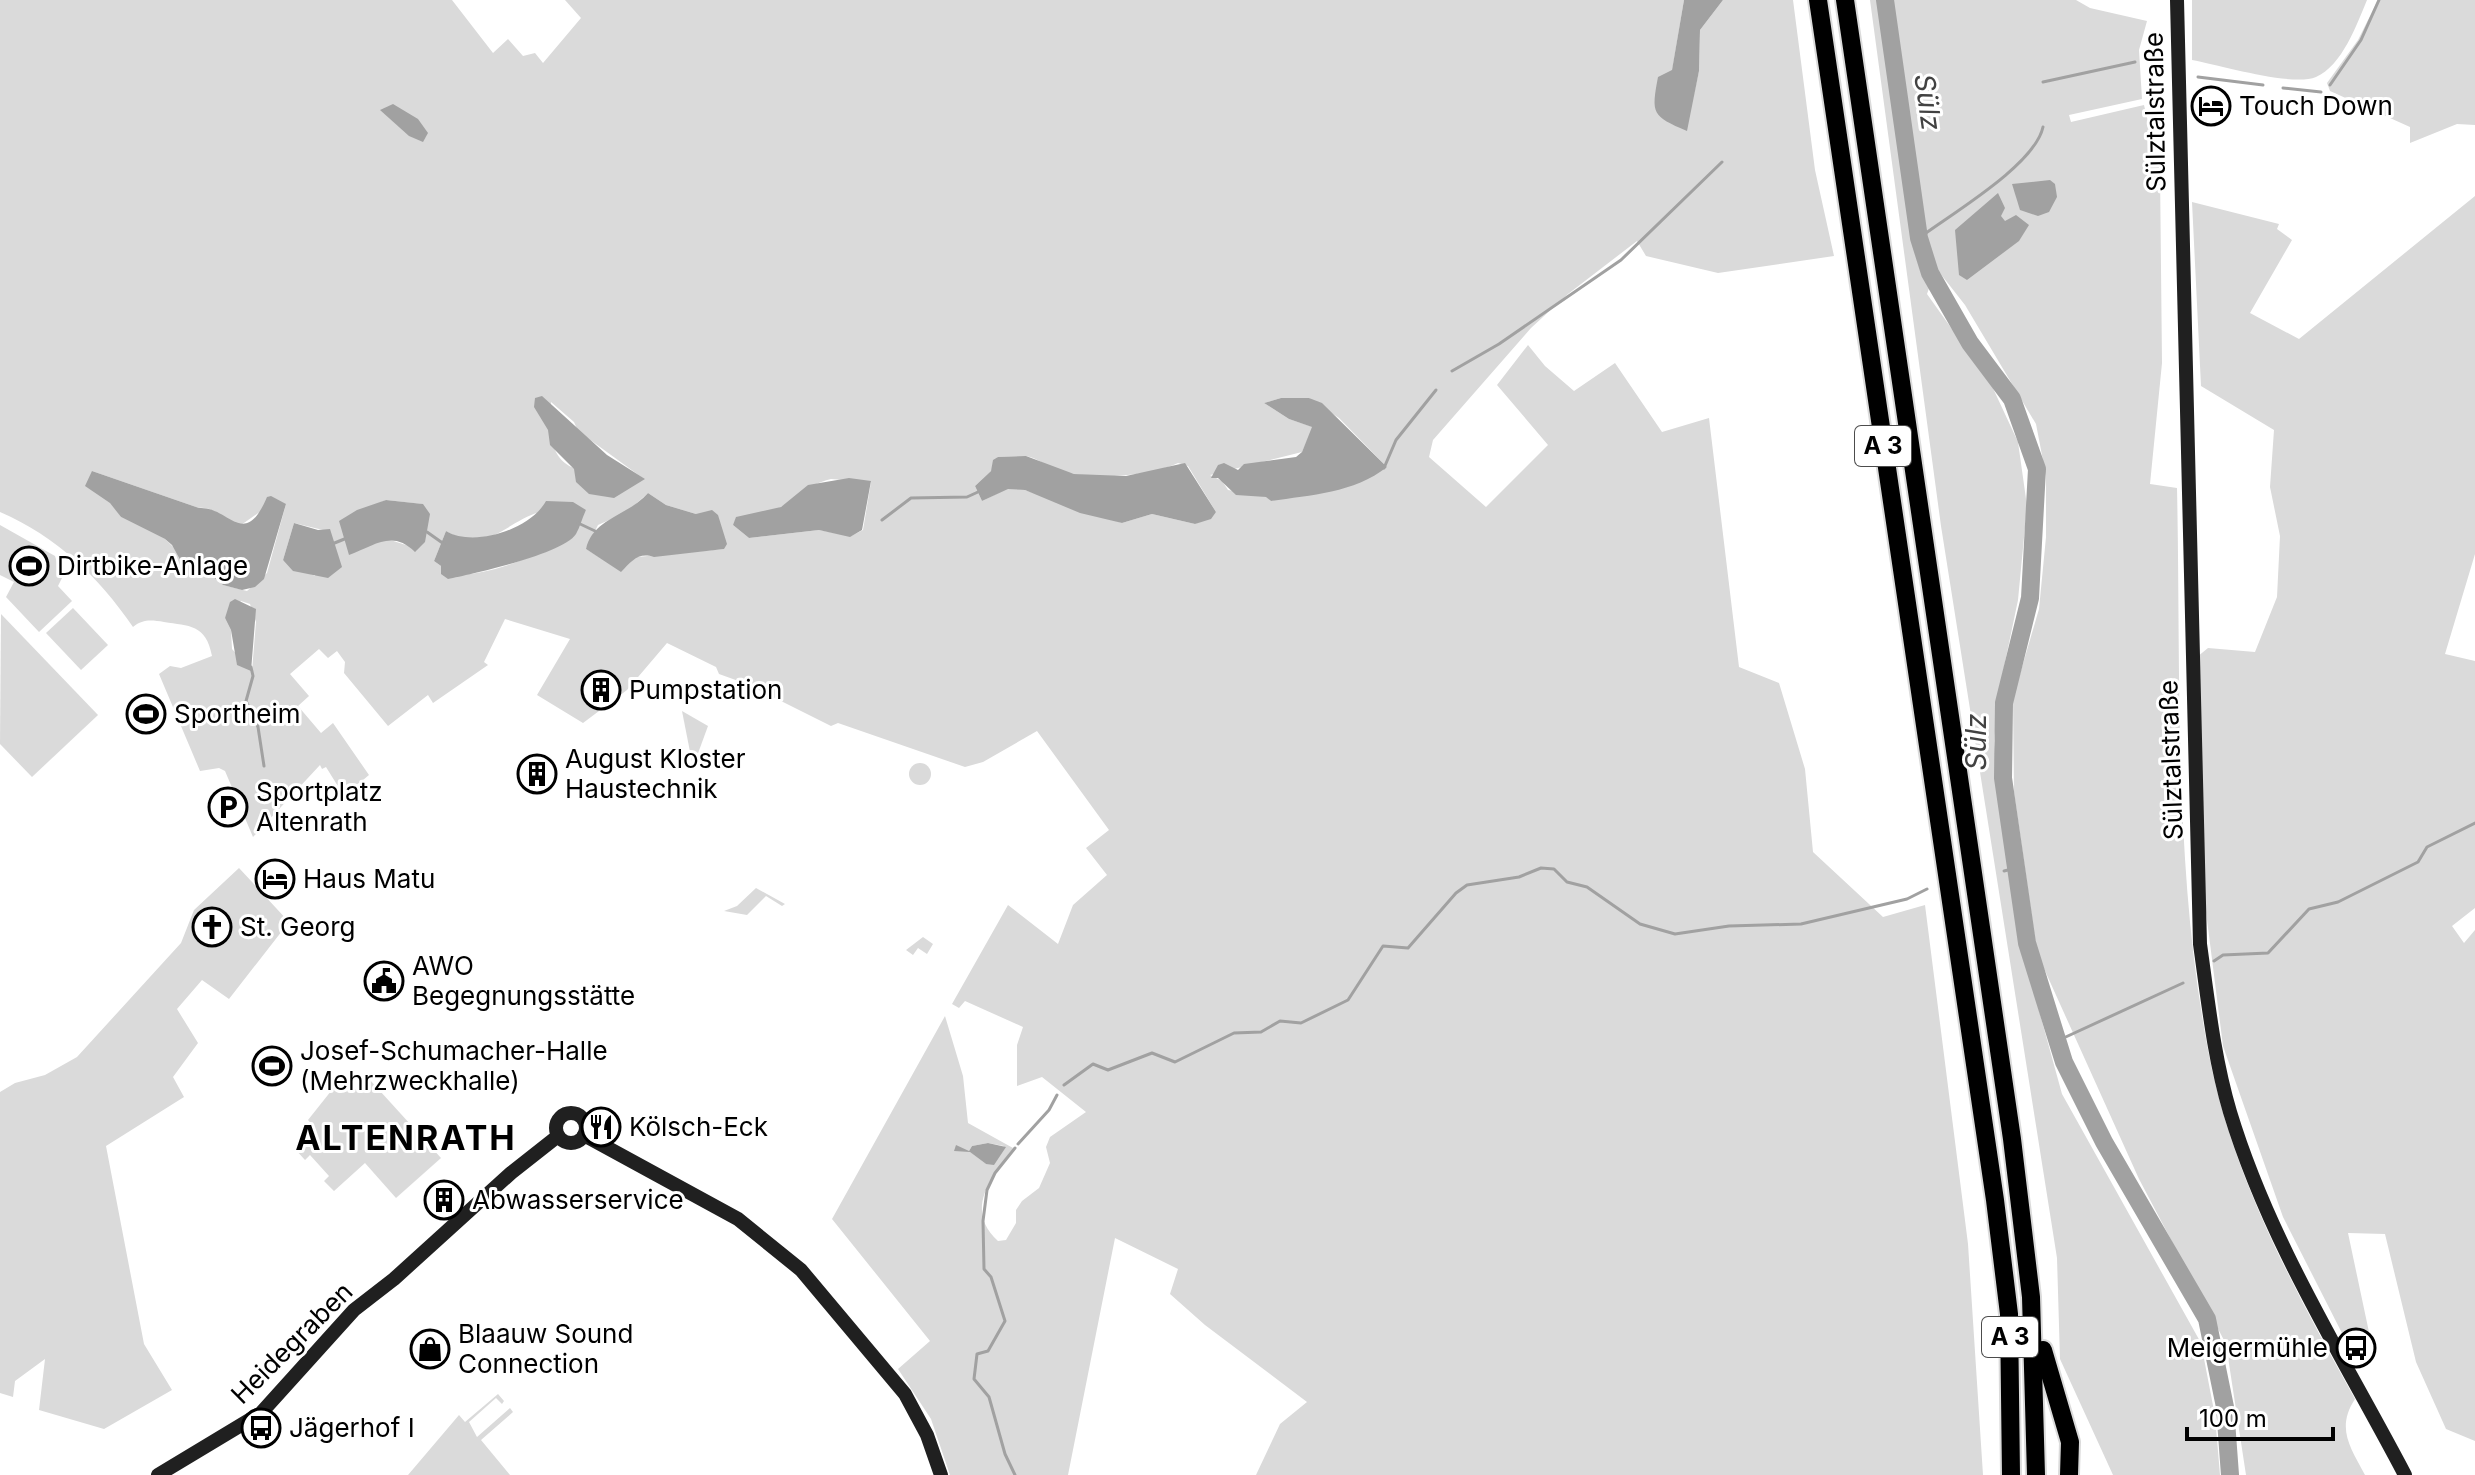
<svg xmlns="http://www.w3.org/2000/svg" width="2475" height="1475" viewBox="0 0 2475 1475" font-family="Inter,sans-serif">
<rect width="100%" height="100%" fill="#fff"/>
<g fill="#dadada" fill-rule="evenodd">
<path d="M0,0H452L493,53L508,39L523,56L535,53L543,63L581,18L565,0H1684L1672,71L1686,130L1699,71L1700,30L1723,0H1793L1815,170L1834,256L1718,273L1646,256L1637,241L1568,294L1531,328L1433,440L1429,457L1486,507L1548,445L1497,385L1528,345L1545,366L1574,391L1615,363L1662,432L1709,418L1739,667L1779,683L1805,769L1813,852L1883,917L1925,905L1968,1244L1983,1475H1256L1280,1424L1307,1402L1205,1325L1170,1294L1178,1269L1115,1238L1068,1475H950L931,1419L898,1369L930,1341L832,1219L945,1016L963,1076L968,1123L1013,1148C993,1176 963,1209 998,1241L1006,1240L1016,1223V1210L1022,1201L1039,1188L1050,1163L1046,1147L1050,1137L1086,1112L1042,1077L1017,1086V1045L1023,1027L965,1001L959,1008L952,1004L1008,905L1058,944L1073,905L1107,875L1086,848L1109,830L1037,731L983,762L965,767L838,723L831,726L757,689L746,687L744,683L719,674L716,667L667,643L627,690L583,723L537,695L570,639L505,619L484,662L488,665L433,703L428,695L388,726L344,673L345,662L337,651L328,658L319,649L290,674L309,696L298,706L321,733L333,723L369,775L344,796L326,767L322,769L320,765L253,837L225,771L219,768L200,771L159,674L170,666L181,668L212,656C206,624 189,626 164,622C151,620 143,619 133,627C98,576 57,537 0,512ZM1281,398H1309L1339,418L1387,467L1271,501L1267,497L1228,490L1222,481L1210,475L1302,452L1313,427L1289,419L1264,403ZM551,402L574,422L578,431L644,479C580,470 544,481 551,402ZM1026,456C1037,458 1045,465 1055,469C1087,481 1148,477 1178,463L1188,466L1216,512L1195,524L1152,514L1122,523L1025,490L1008,488L982,501L975,486L991,471L998,457ZM92,471L199,508C215,506 225,522 241,525L261,511L286,504L267,573L247,591L223,585L205,570H197L165,539L121,517ZM831,479L871,482L863,530L851,536L819,530L749,538L733,525C753,511 763,516 781,507C802,496 804,486 831,479ZM648,493L666,505L696,514L724,549L604,560L586,549L598,525L627,512ZM386,500L422,504L409,546L384,538L350,554L340,521ZM586,510C565,552 484,580 441,574V566L434,561L446,531C488,556 506,521 540,512C554,508 572,511 586,510ZM294,523L323,530L315,576L283,560ZM241,601L250,604L256,622L252,671L232,649L231,630L225,618ZM988,1143L1004,1146L986,1164L969,1151L972,1146Z"/>
<path d="M1870,0H2076L2090,8L2147,21L2139,50L2142,99L2069,115L2071,122L2144,105L2160,172L2162,363L2150,484L2177,488C2181,676 2173,870 2209,1055C2233,1178 2295,1291 2355,1399C2336,1428 2350,1447 2365,1475H2246L2226,1344L2139,1179L2037,953L2014,792L2013,698L2039,609L2046,537V476L2036,424L1965,305L1936,268L1927,294L1991,384L2018,442L2027,506L2018,600L1999,691L1994,741L2000,814L2021,945L2062,1094L2201,1343L2215,1416L2220,1475H2113L2060,1359L2057,1258L1941,526Z"/>
<path d="M2192,0H2367C2357,24 2342,66 2316,77C2292,87 2220,65 2192,60Z"/>
<path d="M2378,0H2475V125L2457,124L2410,143V127L2330,91L2327,83L2358,40Z"/>
<path d="M2475,196V554L2445,654L2475,661V908L2452,926L2464,943L2475,930V1441L2446,1429L2416,1362L2385,1234L2348,1233L2373,1351L2347,1343L2283,1217L2223,1046L2205,904L2197,657L2208,648L2255,652L2277,597L2280,536L2270,487L2274,430L2201,386L2192,202L2279,224L2277,229L2292,240L2250,313L2299,339Z"/>
<path d="M0,525L55,556L62,578L58,586L72,601L39,632L6,597L14,582L0,575Z"/>
<path d="M73,608L108,645L81,670L46,633Z"/>
<path d="M1,614L98,715L32,777L0,744Z"/>
<path d="M682,711L708,726L693,767Z"/>
<circle cx="920" cy="774" r="11"/>
<path d="M239,868L289,922L229,999L202,980L177,1009L198,1043L173,1077L184,1097L106,1146L144,1344L172,1390L104,1429L39,1410L45,1359L15,1381L13,1397L0,1393V1092L15,1083L45,1075L77,1057L181,943L194,910Z"/>
<path d="M756,888L785,904L782,906L766,896L747,915L724,911L737,906Z"/>
<path d="M923,937L933,944L927,954L918,948L913,955L906,950Z"/>
<path d="M343,1076L358,1092L370,1080L441,1158L396,1198L365,1163L334,1191L324,1181L329,1176L310,1155L305,1160L295,1149L316,1130L308,1120Z"/>
<path d="M498,1394L504,1401L502,1404L496,1398L469,1422L477,1437L510,1408L513,1412L481,1440L510,1475H408L459,1415L465,1422Z"/>
</g>
<g fill="#a1a1a1">
<path d="M1684,0H1723L1700,30L1699,71L1687,131C1652,116 1651,114 1658,77L1672,70Z"/>
<path d="M393,104L418,119L428,133L423,142L409,136L380,110Z"/>
<path d="M2050,180L2055,184L2057,197L2049,212L2038,216L2020,210L2012,184Z"/>
<path d="M1998,193L2005,208L2001,216L2005,221L2016,215L2029,225L2019,241L1967,280L1959,275L1955,230Z"/>
<path d="M542,396L607,455L645,479L614,498L589,494L576,482L574,469L550,445L548,430L534,407L535,398Z"/>
<path d="M1281,398H1309L1322,403L1387,467C1354,493 1311,495 1271,501L1266,497L1236,495L1218,478H1211L1218,465L1224,463L1238,470L1244,464L1296,457L1302,452L1312,427L1289,419L1264,403Z"/>
<path d="M1026,456L1074,474L1126,476L1185,463L1216,512L1211,519L1195,524L1152,514L1122,523L1080,513L1025,490L1008,489L982,501L975,486L991,471L993,460L998,457Z"/>
<path d="M92,471L199,508C229,506 244,551 267,497L271,496L286,504L264,579L255,587L242,590L223,585L205,570L182,563L172,545L165,539L121,517L110,503L85,486Z"/>
<path d="M849,478L871,481L862,530L850,537L819,530L749,538L733,525L736,517L781,507L808,485Z"/>
<path d="M648,493L666,505L696,514L712,510L718,515L727,544L724,549L654,557C638,552 632,561 621,572L586,549C593,518 628,516 648,493Z"/>
<path d="M386,500L423,504L430,514L425,542L415,552C392,529 374,546 349,555L339,521L357,510Z"/>
<path d="M546,501L573,502L586,510C582,518 580,527 576,534C563,554 473,574 448,579L441,574V566L434,561L446,531C474,548 531,529 546,501Z"/>
<path d="M294,523L318,530L330,529L342,567L328,578L293,571L283,560Z"/>
<path d="M235,599L256,609L251,671L237,665L231,630L225,618L230,602Z"/>
<path d="M988,1143L1006,1147L994,1165L986,1164L970,1152L954,1151L956,1145L969,1151L972,1146Z"/>
</g>
<g fill="none" stroke-linecap="round" stroke-linejoin="round">
<g stroke="#a1a1a1" stroke-width="3">
<path d="M2153,60L2156,61"/>
<path d="M2198,77L2263,85"/>
<path d="M2043,82L2135,62"/>
<path d="M2330,85L2361,40L2379,0"/>
<path d="M2283,88L2321,92"/>
<path d="M1919,238C1951,214 2035,165 2043,127"/>
<path d="M1452,371L1499,344L1621,260L1722,162"/>
<path d="M1384,468L1396,440L1436,390"/>
<path d="M882,520L911,498L967,497L978,492"/>
<path d="M578,523L595,531"/>
<path d="M427,532L444,544"/>
<path d="M332,544L347,538"/>
<path d="M251,667L253,676L246,701L258,727L264,766"/>
<path d="M2004,871L2016,868"/>
<path d="M2214,961L2223,955L2268,953L2309,909L2338,902L2418,862L2427,847L2475,823"/>
<path d="M2057,1041L2183,983"/>
<path d="M1064,1085L1093,1064L1108,1070L1152,1053L1175,1062L1234,1033L1261,1032L1280,1021L1301,1023L1348,1000L1383,946L1408,948L1456,893L1467,885L1519,877L1541,868L1554,869L1567,882L1587,887L1640,924L1675,934L1729,926L1801,924L1907,899L1927,889"/>
<path d="M1018,1144L1049,1110L1057,1095"/>
<path d="M1015,1148L995,1173L987,1190L983,1221L984,1269L991,1277L1005,1321L988,1351L977,1354L974,1379L989,1397L1005,1454L1015,1475"/>
</g>
<path stroke="#a1a1a1" stroke-width="18" d="M1885,0L1919,238L1930,273L1970,343L2012,399L2037,469L2030,598L2004,703L2003,778L2027,943L2064,1062L2104,1142L2207,1319L2225,1407L2230,1475"/>
<defs>
<g id="highway">
<path d="M1818,0L1995,1200L2009,1314L2011,1475"/>
<path d="M1845,0L2012,1139L2031,1297L2036,1475"/>
<path d="M2043,1350L2070,1442L2069,1475"/>
</g>
</defs>
<use href="#highway" stroke="#dbdbdb" stroke-width="22"/>
<g stroke="#202020" stroke-width="14">
<path d="M2177,0L2200,944C2208,1001 2214,1058 2230,1112C2269,1241 2343,1357 2405,1475"/>
<circle cx="571" cy="1128" r="15"/>
<path d="M584,1135L738,1219L801,1270L905,1394L927,1435L941,1475"/>
<path d="M158,1475L261,1413L354,1310L394,1279L511,1173L558,1136"/>
</g>
<use href="#highway" stroke="#000" stroke-width="18"/>
</g>
<defs>
<symbol id="hotel-ring" viewBox="-11 -11 22 22"><circle r="9.5" fill="#fff" stroke="#000" stroke-width="1.5"/><path d="M-6-4.5h1.5V1H6V5H4.5V3h-9V5H-6ZM-4 0a1.8 1.8 0 1 1 3.6 0ZM.5 0V-2.5h3Q6-2.5 6 0Z" fill="#000"/></symbol>
<symbol id="stadium-ring" viewBox="-11 -11 22 22"><circle r="9.5" fill="#fff" stroke="#000" stroke-width="1.5"/><path d="M0-5a6.5 5 0 1 0 0 10a6.5 5 0 1 0 0-10ZM-3.5-1.8h7v3.6h-7Z" fill="#000"/></symbol>
<symbol id="building-ring" viewBox="-11 -11 22 22"><circle r="9.5" fill="#fff" stroke="#000" stroke-width="1.5"/><path d="M-4-6H4V6H1V3H-1V6H-4ZM-2.5-4.3h1.7v1.8h-1.7ZM.8-4.3h1.7v1.8H.8ZM-2.5-1h1.7V.8h-1.7ZM.8-1h1.7V.8H.8Z" fill="#000"/></symbol>
<symbol id="parking-ring" viewBox="-11 -11 22 22"><circle r="9.5" fill="#fff" stroke="#000" stroke-width="1.5"/><path d="M-3.5-5.5H1a3.5 3.5 0 0 1 0 7H-1V5.5H-3.5ZM-1-3.4V-.6H.8a1.4 1.4 0 0 0 0-2.8Z" fill="#000"/></symbol>
<symbol id="church-ring" viewBox="-11 -11 22 22"><circle r="9.5" fill="#fff" stroke="#000" stroke-width="1.5"/><path d="M-1.2-6h2.4v3.5h3.3v2.4h-3.3V6h-2.4V-.1h-3.3v-2.4h3.3Z" fill="#000"/></symbol>
<symbol id="civic-ring" viewBox="-11 -11 22 22"><circle r="9.5" fill="#fff" stroke="#000" stroke-width="1.5"/><path d="M-.6-6.5H3V-4.5H.6V-3L4-1V1h2V6H-6V1h2V-1L-.6-3ZM-1.2 2.5V6h2.4V2.5Z" fill="#000"/></symbol>
<symbol id="restaurant-ring" viewBox="-11 -11 22 22"><circle r="9.5" fill="#fff" stroke="#000" stroke-width="1.5"/><path d="M-5-6h1v4h1v-4h1v4h1v-4h1v5L-1.5 .5V6h-2V.5L-5-1ZM5-6V6H3V1.5H1.5Q1.5-4 5-6Z" fill="#000"/></symbol>
<symbol id="bus-ring" viewBox="-11 -11 22 22"><circle r="9.5" fill="#fff" stroke="#000" stroke-width="1.5"/><path d="M-5-6H5V4H4V6H2V4H-2V6H-4V4H-5ZM-3.5-4V0h7V-4ZM-3.5 1.2v1.5H-2V1.2ZM2 1.2v1.5H3.5V1.2Z" fill="#000"/></symbol>
<symbol id="shop-ring" viewBox="-11 -11 22 22"><circle r="9.5" fill="#fff" stroke="#000" stroke-width="1.5"/><path d="M-5-2.5h2.3a2.7 3.5 0 0 1 5.4 0H5L5.5 6h-11ZM-1.5-2.5h3a1.5 2.3 0 0 0-3 0Z" fill="#000"/></symbol>
</defs>
<g fill-rule="evenodd">
<use href="#hotel-ring" x="2189" y="84" width="44" height="44"/>
<use href="#stadium-ring" x="7" y="544" width="44" height="44"/>
<use href="#building-ring" x="579" y="668" width="44" height="44"/>
<use href="#stadium-ring" x="124" y="692" width="44" height="44"/>
<use href="#building-ring" x="515" y="752" width="44" height="44"/>
<use href="#parking-ring" x="206" y="785" width="44" height="44"/>
<use href="#hotel-ring" x="253" y="857" width="44" height="44"/>
<use href="#church-ring" x="190" y="905" width="44" height="44"/>
<use href="#civic-ring" x="362" y="959" width="44" height="44"/>
<use href="#stadium-ring" x="250" y="1044" width="44" height="44"/>
<use href="#restaurant-ring" x="579" y="1105" width="44" height="44"/>
<use href="#building-ring" x="422" y="1178" width="44" height="44"/>
<use href="#bus-ring" x="2334" y="1326" width="44" height="44"/>
<use href="#shop-ring" x="408" y="1327" width="44" height="44"/>
<use href="#bus-ring" x="239" y="1406" width="44" height="44"/>
</g>
<g text-anchor="middle" stroke-width="6" stroke-linejoin="round" paint-order="stroke">
<g fill="#fff" stroke="#4c4c4c" stroke-width="2">
<rect x="1855" y="426" width="56" height="40" rx="6"/>
<rect x="1982" y="1317" width="56" height="40" rx="6"/>
</g>
<g font-size="24" font-weight="bold" fill="#000">
<text x="1883" y="454">A 3</text>
<text x="2010" y="1345">A 3</text>
</g>
<g font-size="26" fill="#000" stroke="#fff" text-anchor="start">
<text x="2239" y="115">Touch Down</text>
<text x="57" y="575">Dirtbike-Anlage</text>
<text x="629" y="699">Pumpstation</text>
<text x="174" y="723">Sportheim</text>
<text x="565" y="768">August Kloster<tspan x="565" dy="30">Haustechnik</tspan></text>
<text x="256" y="801">Sportplatz<tspan x="256" dy="30">Altenrath</tspan></text>
<text x="303" y="888">Haus Matu</text>
<text x="240" y="936">St. Georg</text>
<text x="412" y="975">AWO<tspan x="412" dy="30">Begegnungsstätte</tspan></text>
<text x="300" y="1060">Josef-Schumacher-Halle<tspan x="300" dy="30">(Mehrzweckhalle)</tspan></text>
<text x="629" y="1136">Kölsch-Eck</text>
<text x="472" y="1209">Abwasserservice</text>
<text x="458" y="1343">Blaauw Sound<tspan x="458" dy="30">Connection</tspan></text>
<text x="2328" y="1357" text-anchor="end">Meigermühle</text>
<text x="289" y="1437">Jägerhof I</text>
</g>
<g font-size="26" fill="#000" stroke="#fff">
<text transform="translate(2155 112) rotate(-91)" y="9">Sülztalstraße</text>
<text transform="translate(2171 760) rotate(-92)" y="9">Sülztalstraße</text>
<text transform="translate(292 1343) rotate(-45)" y="9">Heidegraben</text>
</g>
<g font-size="28" font-style="italic" fill="#424242" stroke="#fff">
<text transform="translate(1928 102) rotate(82)" y="10">Sülz</text>
<text transform="translate(1976 742) rotate(-90)" y="10">Sülz</text>
</g>
<g font-size="34" font-weight="bold" letter-spacing="2" fill="#000" stroke="#fff">
<text x="406" y="1150">ALTENRATH</text>
</g>
</g>
<path d="M2187 1427v12h146v-12" fill="none" stroke="#000000" stroke-width="4"/>
<text x="2199" y="1427" font-size="24" fill="#000000" stroke="#ffffff" stroke-width="6" paint-order="stroke">100 m</text>
</svg>
